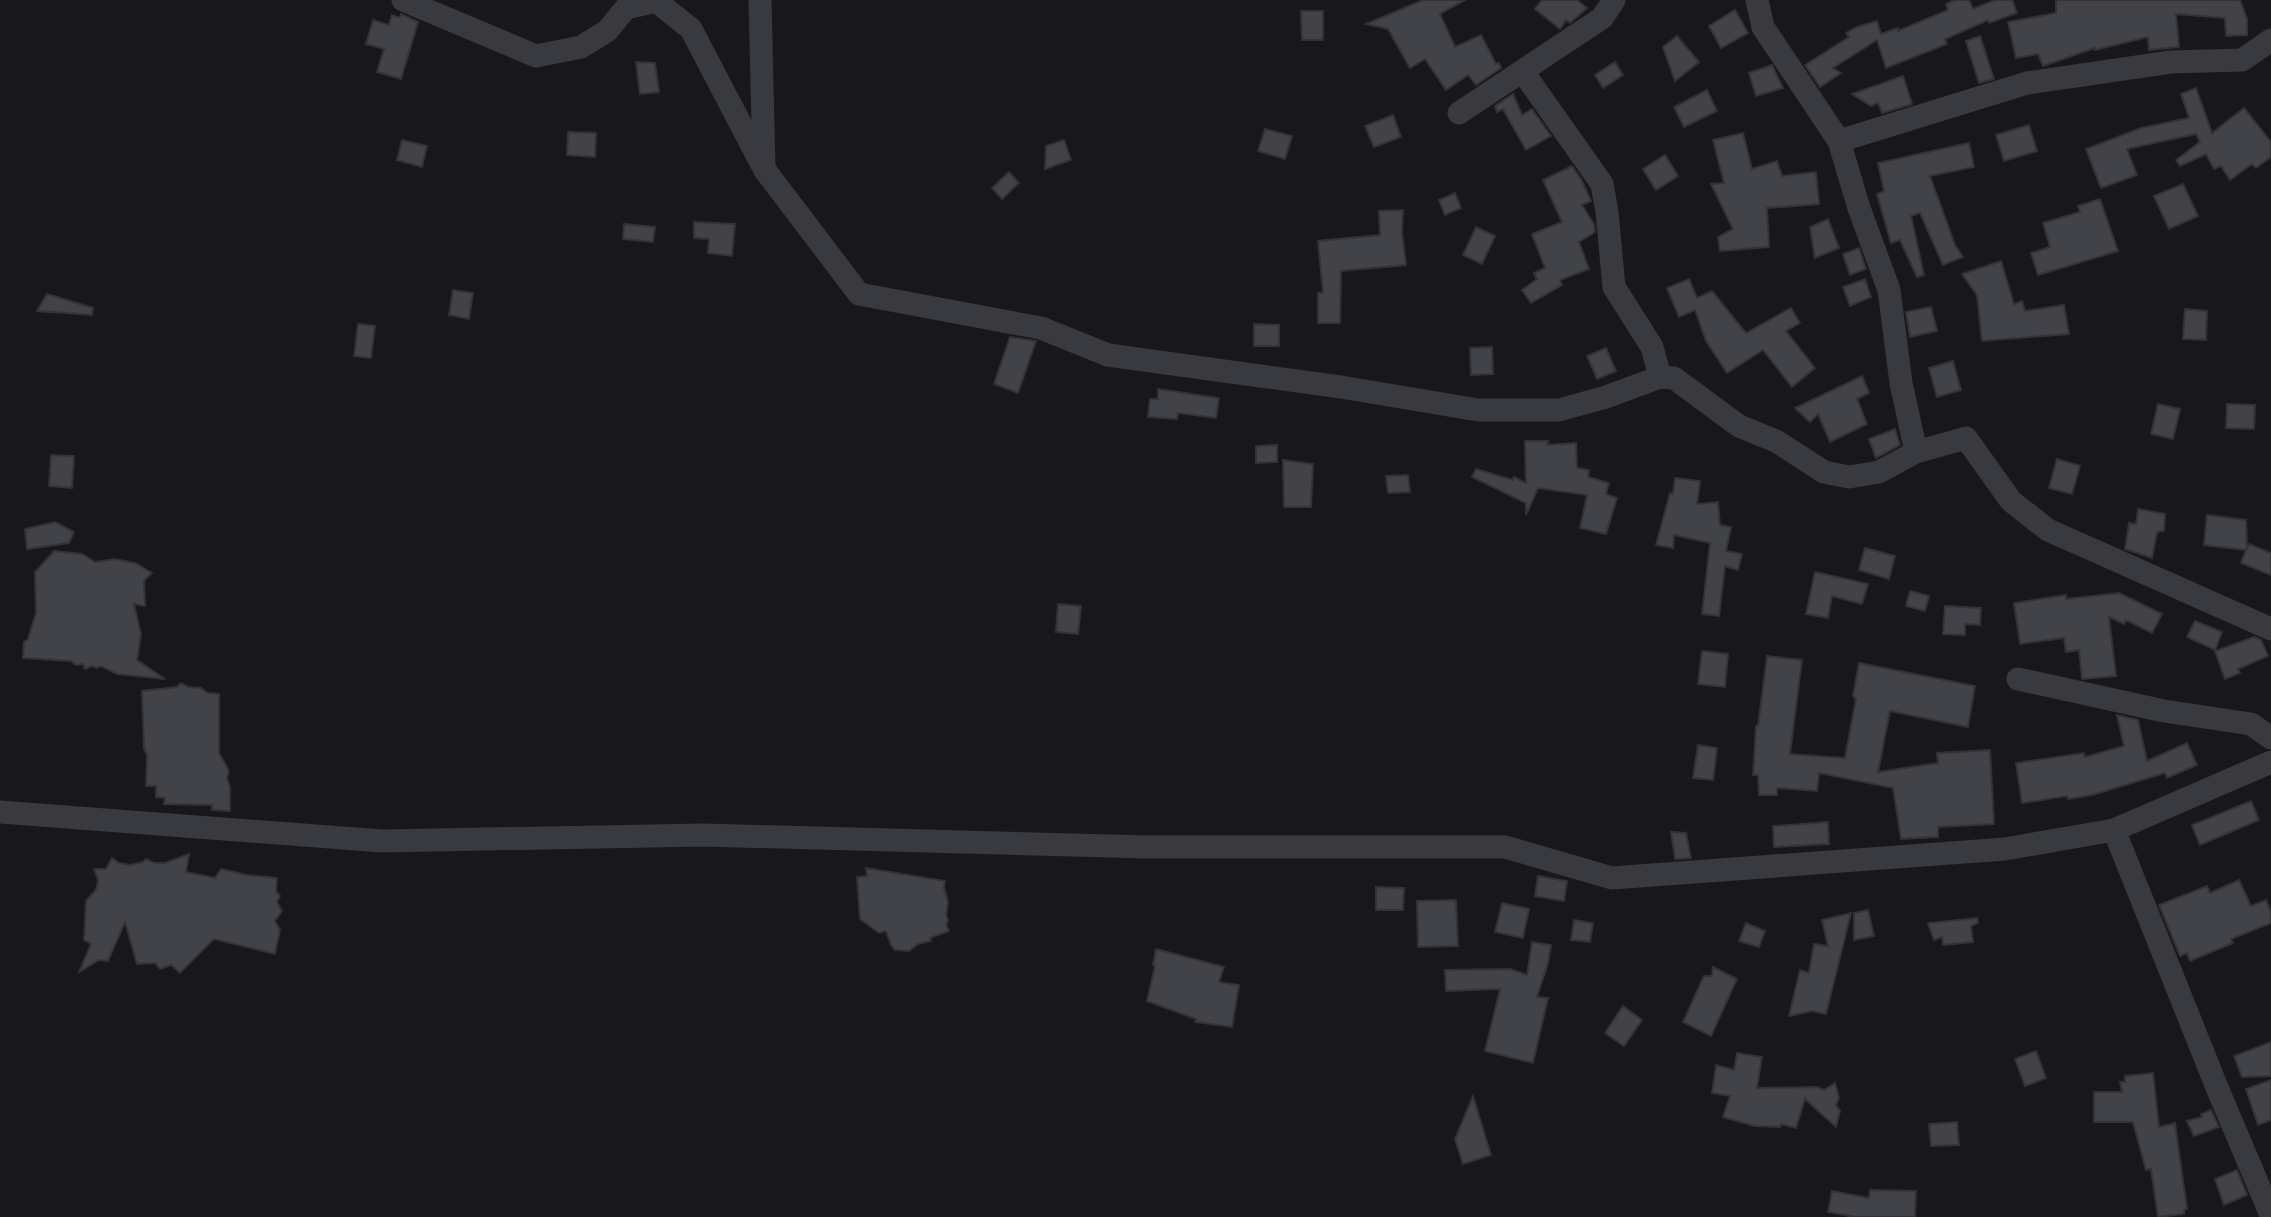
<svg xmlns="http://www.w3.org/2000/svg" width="2271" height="1217" viewBox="0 0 2271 1217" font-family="Roboto,sans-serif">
<rect width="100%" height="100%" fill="#18181b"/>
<g fill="#424348" stroke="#323237" stroke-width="2">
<path d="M1423,0H1465L1440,14L1455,47L1481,35L1496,64L1499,63L1501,68L1476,85L1468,75L1446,90L1425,59L1410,68L1388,29L1366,24Z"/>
<path d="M1542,0H1577L1587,8L1570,23L1566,20L1560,29L1535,9Z"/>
<path d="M1955,0H1969L1973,9L1995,0H2012L2017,13L1989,23L1988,20L1945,39L1947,44L1886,68L1877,40L1833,68L1841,73L1820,87L1805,65L1849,37L1846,33L1857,27L1877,21L1881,34L1898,28V31L1948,10L1946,4Z"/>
<path d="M2056,0H2240L2247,19V35L2226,36L2225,18L2176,14L2179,47L2149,50L2148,37L2095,50V48L2043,66L2038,54L2016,58L2008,22L2056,13Z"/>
<path d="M1735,10L1748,33L1721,48L1709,26Z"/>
<path d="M1301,11H1323V40H1302Z"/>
<path d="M401,14L418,22L401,79L377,72L384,49L366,44L373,20L389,25L392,15L400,18Z"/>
<path d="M1677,36L1699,62L1675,81L1663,47Z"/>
<path d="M1980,36L1994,79L1979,83L1966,41Z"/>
<path d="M636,62L655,63L659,92L640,94Z"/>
<path d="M1615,62L1623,75L1603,88L1595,75Z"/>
<path d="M1772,65L1783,88L1756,96L1749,73Z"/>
<path d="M1903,76L1912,104L1882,113L1878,103L1871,106L1852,94Z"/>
<path d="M2196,88L2212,133L2244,108L2271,142V157L2256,168L2252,164L2230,180L2221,166L2214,169L2206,154L2180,166L2176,160L2200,142L2196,134L2127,149L2137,175L2101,188L2086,149L2141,128L2189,118L2181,94Z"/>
<path d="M1707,90L1717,111L1684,127L1674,107Z"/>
<path d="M1513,94L1522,115L1532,109L1551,136L1526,150L1503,109L1497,112L1495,106Z"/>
<path d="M1393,115L1401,137L1374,147L1365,126Z"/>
<path d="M2029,125L2037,151L2004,161L1996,135Z"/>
<path d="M1265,129L1292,136L1285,159L1258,151Z"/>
<path d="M568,132L596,133L595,157L567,155Z"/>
<path d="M1743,133L1752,169L1777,161L1782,176L1816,172L1819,204L1767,208L1769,247L1720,251L1718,237L1733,229L1711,184L1724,183L1713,140Z"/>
<path d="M402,140L427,146L422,167L397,160Z"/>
<path d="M1064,140L1071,160L1045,169L1046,146Z"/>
<path d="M1969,143L1974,167L1930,176L1955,245L1963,257L1943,265L1920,213L1911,216L1924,275L1917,277L1900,240L1891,243L1877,194L1884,191L1878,163Z"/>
<path d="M1665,155L1678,176L1656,190L1643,169Z"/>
<path d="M1572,166L1581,179L1591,201L1582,205L1594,224L1595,232L1579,242L1589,269L1560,280L1562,285L1531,303L1522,290L1537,279L1534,273L1545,268L1532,234L1562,222L1543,180Z"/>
<path d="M1009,172L1019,183L1002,199L992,188Z"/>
<path d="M2183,184L2198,216L2169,229L2154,196Z"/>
<path d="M1455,193L1461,208L1445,215L1439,200Z"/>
<path d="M2100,199L2118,251L2038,275L2031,253L2050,247L2043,223L2080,212L2078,206Z"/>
<path d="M1403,210L1402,232L1406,265L1341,271L1340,323H1318V293H1323L1318,241L1380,235L1379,211Z"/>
<path d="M1828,219L1839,248L1815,258L1810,227Z"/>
<path d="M694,222L735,224L732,256L708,253L709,239L694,238Z"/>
<path d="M624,224L655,227L653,242L623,239Z"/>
<path d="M1476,227L1495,236L1482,264L1463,255Z"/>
<path d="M1859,248L1866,269L1850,275L1843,254Z"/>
<path d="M2001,261L2014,304L2022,301L2025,311L2064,305L2069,334L1982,341L1977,295L1962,274Z"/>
<path d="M1689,279L1697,298L1712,291L1746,333L1791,308L1800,323L1786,331L1815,368L1792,387L1763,350L1727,373L1706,341L1695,310L1679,317L1667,288Z"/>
<path d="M1865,279L1871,297L1850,306L1843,287Z"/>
<path d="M453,290L473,293L469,319L449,315Z"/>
<path d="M47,294L93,308L92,315L37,311Z"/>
<path d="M1931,307L1937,331L1910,337L1906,312Z"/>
<path d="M2185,309L2207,311L2206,340L2183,339Z"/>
<path d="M358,324L375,326L371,358L354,356Z"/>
<path d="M1254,324L1279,325V346H1254Z"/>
<path d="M1010,337L1036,341L1018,393L994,384Z"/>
<path d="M1492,347L1493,374L1471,375L1470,348Z"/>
<path d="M1606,348L1616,371L1597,379L1587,356Z"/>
<path d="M1953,361L1961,390L1937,397L1929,368Z"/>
<path d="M1862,376L1869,393L1857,399L1867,424L1830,442L1818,414L1810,422L1795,408Z"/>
<path d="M1158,389L1219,398L1216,418L1178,413L1177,419L1148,417L1150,399H1158Z"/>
<path d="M2158,404L2180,409L2173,439L2151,434Z"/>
<path d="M2227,404L2255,405L2254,429L2226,428Z"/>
<path d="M1895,429L1900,445L1876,458L1869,439Z"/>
<path d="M1525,441H1548L1547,445L1576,443L1577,468L1589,470L1588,477L1609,483L1606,494L1617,498L1606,534L1580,528L1587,495L1538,488L1526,515V503L1472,477L1476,469L1513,480L1514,477L1526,483Z"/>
<path d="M1277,445V462L1256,463V446Z"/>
<path d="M51,455L74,456L72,488L49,486Z"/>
<path d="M2057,459L2080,466L2072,494L2049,488Z"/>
<path d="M1283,460L1313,464L1311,507H1284Z"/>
<path d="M1408,475L1410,492L1388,493L1386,476Z"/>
<path d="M1675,478L1700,481L1697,504L1718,502L1720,525L1731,527L1726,551L1742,554L1738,570L1725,566L1719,616L1702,614L1710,543L1674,535L1673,548L1656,545L1670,493L1673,494Z"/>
<path d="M2138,509L2165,514L2164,531L2157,532L2152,558L2125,549L2129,523L2136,524Z"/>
<path d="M2207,515L2246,520L2247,549L2249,544L2271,553V575L2241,563L2246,550L2204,545Z"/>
<path d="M55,522L74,532L69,543L27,549L25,529Z"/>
<path d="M1865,548L1895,556L1889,579L1859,570Z"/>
<path d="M54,551L82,554L95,562L115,559L135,563L152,573L144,581L145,606L134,604L141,634L137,660L165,679L117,674L101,666L97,668L92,666L85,669L83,664L76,665L71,661L23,658L24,642L28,639L36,613L35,572Z"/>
<path d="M1815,572L1868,584L1862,604L1832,596L1828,618L1806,614Z"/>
<path d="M1910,591L1929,596L1925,611L1906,606Z"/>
<path d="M2119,593L2162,614L2152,633L2126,620L2124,624L2109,617L2116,676L2082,679L2079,650L2066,652L2064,638L2020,644L2014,603L2066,595V599Z"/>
<path d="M1058,604L1081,606L1078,634L1056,632Z"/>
<path d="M1945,606L1981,608L1980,625L1965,624V635L1943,634Z"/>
<path d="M2195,621L2222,632L2215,650L2187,637Z"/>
<path d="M2254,637L2261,640L2268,656L2238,669L2240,673L2225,679L2215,651Z"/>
<path d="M1702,651L1728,654L1725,687L1698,684Z"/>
<path d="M1767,656L1802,660L1790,754L1845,758L1856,699L1853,696L1859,663L1975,686L1968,727L1890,711L1878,772L1938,763L1937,753L1990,750L1994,824L1938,827V837L1901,839L1893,788L1819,773L1817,791L1777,788V795H1759L1758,775H1753L1756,726H1758Z"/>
<path d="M181,683L188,687L201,688L208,693L219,694V753L229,771L227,778L230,788V811L212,810V805L164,804L165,798L156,797V786H146L147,755L144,749L142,691L177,687Z"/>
<path d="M2117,715L2138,720L2147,761L2187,743L2197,765L2167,778L2165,773L2092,795L2068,799L2067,796L2022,803L2016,763L2084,753L2085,757L2124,746Z"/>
<path d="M1698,745L1717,748L1713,780L1693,778Z"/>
<path d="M2251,801L2259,820L2200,845L2192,825Z"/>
<path d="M1828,822L1829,844L1774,847L1773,826Z"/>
<path d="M1671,832L1686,833L1691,858L1675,859Z"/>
<path d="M189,854L186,872L215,878L221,869L247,875L277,878L276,891L280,896L277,902L282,911L275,921L280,930L275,954L214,939L180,973L171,965L160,969L155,963L137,964L125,922L108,961L99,960L79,972L91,944L84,940L86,901L96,890L98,880L94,869H106L112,858L119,863L130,865L143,862L146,859L154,863H165Z"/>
<path d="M866,868L945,881L944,888L948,902L946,915L948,920L946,925L949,931L930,938L931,941L918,944L909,951L895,950L891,945L886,931L879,933L860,919L857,877L867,876Z"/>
<path d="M1538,876L1567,881L1564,901L1535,896Z"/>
<path d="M2239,880L2251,906L2266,900L2271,912V923L2231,939L2233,943L2190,961L2187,953L2180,956L2159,905L2207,886L2210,893Z"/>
<path d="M1376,887L1404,888L1403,910H1376Z"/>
<path d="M1456,900L1458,946L1418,947L1417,901Z"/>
<path d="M1502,903L1529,909L1523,938L1495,932Z"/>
<path d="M1868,910L1874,936L1854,940V913Z"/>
<path d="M1851,913L1826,1014L1812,1011L1789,1016L1800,970L1809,973L1814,944L1828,946L1822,920Z"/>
<path d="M1977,918L1978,923L1971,926L1973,942L1943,945L1942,937L1934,940L1928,923Z"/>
<path d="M1574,920L1593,923L1590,942L1571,940Z"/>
<path d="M1746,923L1765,931L1759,947L1739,941Z"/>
<path d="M1532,942L1551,945L1548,963L1537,997L1548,998L1533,1063L1485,1051L1500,989L1446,991L1445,970L1510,969L1527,975Z"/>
<path d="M1156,949L1224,967L1219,982L1239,985L1232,1027L1195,1022L1196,1019L1147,1001L1155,966L1153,965Z"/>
<path d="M1713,967L1737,979L1711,1036L1683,1022L1704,976H1712Z"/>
<path d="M1623,1006L1642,1020L1624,1046L1605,1033Z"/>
<path d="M2271,1042V1076L2242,1077L2234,1056Z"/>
<path d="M2036,1051L2046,1078L2025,1086L2015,1059Z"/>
<path d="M1737,1053L1762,1057L1757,1088L1817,1087L1824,1090L1835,1083L1839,1098L1836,1105L1840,1111L1836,1127L1805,1099L1796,1128L1781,1124L1780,1127L1754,1126L1723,1117L1730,1096L1712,1093L1716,1065L1734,1070Z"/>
<path d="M2153,1073L2159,1127L2175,1123L2187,1209L2184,1210V1214L2158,1217L2151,1169L2146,1170L2133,1122H2094V1092H2122L2120,1082H2125V1076Z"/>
<path d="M2271,1080V1120L2258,1125L2246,1089Z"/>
<path d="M1473,1096L1491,1155L1463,1164L1455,1139Z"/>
<path d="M2211,1110L2219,1127L2194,1136L2187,1121L2202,1117L2201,1114Z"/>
<path d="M1957,1122L1959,1145L1931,1146L1929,1124Z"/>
<path d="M2237,1170L2247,1195L2224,1205L2215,1179Z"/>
<path d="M1870,1190L1916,1191L1915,1217H1855L1828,1212L1832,1191L1869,1198Z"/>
</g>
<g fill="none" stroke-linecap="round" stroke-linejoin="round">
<g stroke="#393a40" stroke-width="23">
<path d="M403,0L536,56L581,47L607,31L626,8L656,1L691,29L761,163"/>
<path d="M760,0L764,169L859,294L1041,328L1108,355L1341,387L1478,410H1559L1606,397L1660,377"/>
<path d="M1757,0L1763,27L1839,141"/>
<path d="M1523,72L1602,184L1607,212L1614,287L1652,347L1660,377L1674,378L1739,426L1776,441L1824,472L1849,477L1879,472L1916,452L1966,438L2011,501L2048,530L2271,629"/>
<path d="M1459,113L1602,18L1614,0"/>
<path d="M1916,452L1901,383L1889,290L1859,208L1839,141L2027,83L2171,62L2242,60L2271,40"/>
<path d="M2018,679L2164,711L2251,724L2271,738"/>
<path d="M0,812L382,841L703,835L1148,847H1505L1612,878L2005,849L2114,830L2271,762"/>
<path d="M2114,830L2218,1090L2271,1215"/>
</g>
</g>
</svg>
